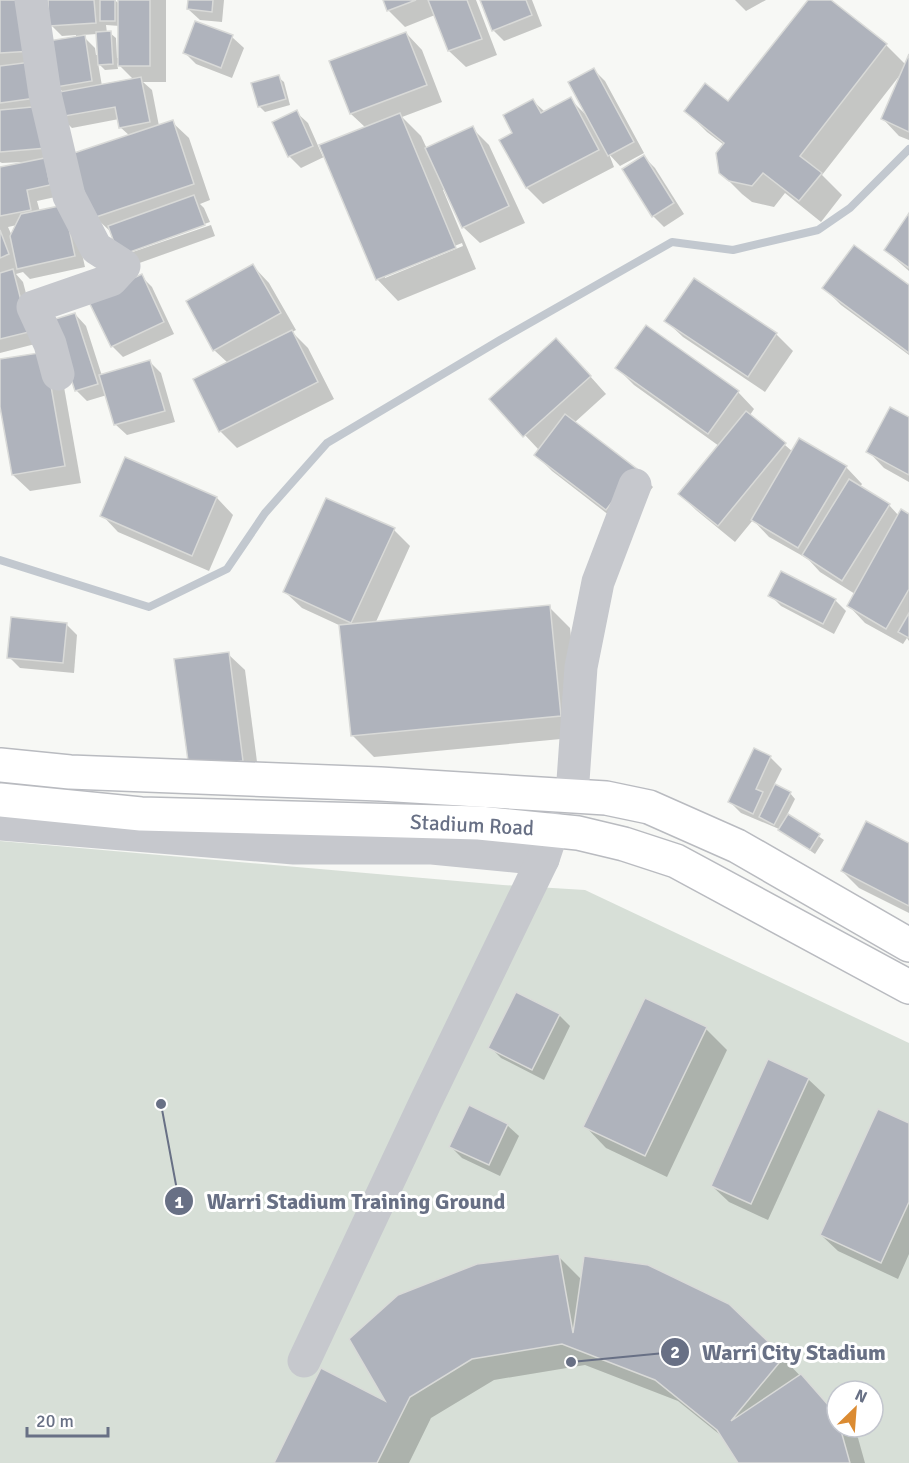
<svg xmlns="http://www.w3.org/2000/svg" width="909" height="1463" viewBox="0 0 909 1463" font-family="Signika,sans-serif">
<rect width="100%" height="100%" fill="#f7f8f5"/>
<path fill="#d7dfd7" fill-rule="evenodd" d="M0,841L503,885L585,890L909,1043V1463H0ZM837,1391H873V1427H837Z"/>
<g fill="#0003" fill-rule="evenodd">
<path d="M0,0H36L60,196L37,201L40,212L74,218L85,267L30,279L23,272L16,274L23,282L39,343L0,353V168L22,164V162L2,163L0,162ZM17,225L12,236L8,227Z"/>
<path d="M49,0H115L120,5V0H166V82H143L152,90L159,126L172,122L189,138L210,200L200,204L204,208L210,222L124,252V255L211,225L215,236L131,266L120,255L112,233L95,217L73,155L130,136L120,127L119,119L72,128L60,116L56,95L64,93L58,87L50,42L76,38V35L62,36L51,25ZM106,25L120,26L119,58H117L116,38L110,33H107ZM97,34L99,55H96L95,48L82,35ZM98,63L105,70L118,69L117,63L134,80L102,86Z"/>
<path d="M189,0H224L222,22L200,20L188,9Z"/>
<path d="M384,0H476L497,55L466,67L449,51L435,15L405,27L388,10Z"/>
<path d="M481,0H532L542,26L504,41L493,30Z"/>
<path d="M735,0H766L746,11Z"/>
<path d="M809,0H828L886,45L906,65L909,58V140L899,136L883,119L900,75L822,175L842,195L821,222L785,193L774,207L752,202L742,194L720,172L724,145L707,132L686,111L728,103Z"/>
<path d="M196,23L232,37L244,48L232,78L196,64L185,53Z"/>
<path d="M406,33L422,50L442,102L402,117L421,136L427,149L472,128L489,145L525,223L480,243L463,227L446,189L443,190L476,269L398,301L377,279L326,156L301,168L289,156L274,122L296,112L308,123L323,157L326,156L366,128L351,114L331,61ZM462,243L463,246L385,278V274Z"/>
<path d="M594,70L605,81L644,153L620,166L609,154L614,167L543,204L527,188L514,134L533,101L545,112L570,99L587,116Z"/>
<path d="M278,77L284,82L290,105L265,112L260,107L253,84Z"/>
<path d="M644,157L655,168L684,214L664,227L653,216Z"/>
<path d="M909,216V271L885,250Z"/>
<path d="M253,266L269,283L296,330L292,332L308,348L334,399L237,448L220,431L228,363L214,350Z"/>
<path d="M141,276L152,287L174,334L123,357L112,346Z"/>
<path d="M694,280L776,334L793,351L765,392L683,337L666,321Z"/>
<path d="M909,287V355L841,305L824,288Z"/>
<path d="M75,314L86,326L102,376L150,362L161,373L175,422L127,435L115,424L107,395L87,401L76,390Z"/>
<path d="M573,357L606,394L574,423L636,471L653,487L623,526L552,471L536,455L539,450L491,399Z"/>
<path d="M0,360L61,370L81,483L30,491L13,475L0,398Z"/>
<path d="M617,368L738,392L754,409L750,415L793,452L846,467L862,484L860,487L889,505L899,516H909V641L907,638L903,644L865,623L849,606L855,594L820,572L808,559L769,537L753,520L735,542L696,510L680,494L719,446L634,385Z"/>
<path d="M909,419V482L884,468L868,451Z"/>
<path d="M217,498L233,515L209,571L118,532L102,515Z"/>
<path d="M394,530L410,546L375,624L549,607L570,628L582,737L374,757L352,735L341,626L302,608L285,592Z"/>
<path d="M770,595L835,600L846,611L834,634L781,606Z"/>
<path d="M66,624L77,635L74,673L20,668L9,657Z"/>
<path d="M228,654L245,670L259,777L207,784Z"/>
<path d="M755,750L770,757L782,769L774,785L790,793L795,799L787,815L824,840L815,854L779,829L741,813L730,802Z"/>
<path d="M909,844V913L859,888L842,871Z"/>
<path d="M559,1015L570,1026L544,1080L501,1058L490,1047Z"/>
<path d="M706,1029L727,1050L667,1177L606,1148L585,1126Z"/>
<path d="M808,1079L825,1095L768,1220L729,1202L712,1186Z"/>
<path d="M469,1107L507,1125L519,1136L500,1176L462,1158L451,1147Z"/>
<path d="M909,1125V1254L898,1279L838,1251L821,1235Z"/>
<path d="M558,1256L582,1280L783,1358L837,1414V1427H849L858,1438L865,1463H740L724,1438L678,1401L585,1365L494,1380L431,1418L409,1463H276L389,1405Z"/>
</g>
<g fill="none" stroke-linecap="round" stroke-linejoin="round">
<path stroke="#c2c8cf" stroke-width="8" d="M0,560L149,607L227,569L265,513L327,443L500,340L672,242L733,250L818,230L850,208L909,149"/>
</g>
<g fill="#afb3bc" stroke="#d9dad8" stroke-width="1.5">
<path d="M0,0H24L33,51L0,53Z"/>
<path d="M48,0H94L96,23L49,26Z"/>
<rect x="100" y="0" width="15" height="21"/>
<rect x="118" y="0" width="32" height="66"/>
<path d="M188,0H213L212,12L187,9Z"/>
<path d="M383,0H416L387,11Z"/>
<path d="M428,0H467L482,39L448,51Z"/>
<path d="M480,0H526L532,15L492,31Z"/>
<path d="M808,0H831L887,44L800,156L822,173L799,201L763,173L752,186L729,181L719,173L716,153L724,143L684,111L705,83L728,101Z"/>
<path d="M195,21L233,35L221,68L183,53Z"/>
<path d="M111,31L113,64L98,65L96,32Z"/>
<path d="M406,32L427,85L350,114L329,61Z"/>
<path d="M85,35L92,81L56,87L48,41Z"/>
<path d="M909,54V132L881,119Z"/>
<path d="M31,62L36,98L0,103V66Z"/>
<path d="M594,68L634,142L608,156L568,82Z"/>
<path d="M279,75L286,99L258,107L251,83Z"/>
<path d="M141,77L150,122L119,128L115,107L59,117L54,93Z"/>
<path d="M571,97L599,150L526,188L499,140L512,133L503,115L533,99L541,113Z"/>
<path d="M43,106L47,148L0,152V110Z"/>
<path d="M297,110L313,146L288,157L272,122Z"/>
<path d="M400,113L456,248L376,280L319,145Z"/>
<path d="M173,120L194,184L93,218L71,154Z"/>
<path d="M473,126L509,206L462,228L425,148Z"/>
<path d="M644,155L674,203L652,217L622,169Z"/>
<path d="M45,158L50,185L27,190L31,210L0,216V167Z"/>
<path d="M194,195L205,225L119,256L108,226Z"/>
<path d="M64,205L75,256L17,269L10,236L21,214Z"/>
<path d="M909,213V268L884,250Z"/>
<path d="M0,230L9,254L0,258Z"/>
<path d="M854,245L909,285V353L822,288Z"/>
<path d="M253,264L281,313L213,351L186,301Z"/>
<path d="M13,269L29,332L0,339V273Z"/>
<path d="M142,274L164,322L111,347L88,300Z"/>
<path d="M694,278L777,333L748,377L664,321Z"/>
<path d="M75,313L98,384L75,391L52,320Z"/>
<path d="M646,325L739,391L708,434L615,368Z"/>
<path d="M292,330L318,382L219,432L193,379Z"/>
<path d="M556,338L591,376L523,437L489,399Z"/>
<path d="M45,352L65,466L12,475L0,407V359Z"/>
<path d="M150,360L165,411L114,425L99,375Z"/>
<path d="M890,407L909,417V475L866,452Z"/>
<path d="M746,411L786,443L718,526L678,494Z"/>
<path d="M565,414L637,469L606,510L534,455Z"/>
<path d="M799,438L847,466L798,548L751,520Z"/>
<path d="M125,457L217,497L192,556L100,516Z"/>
<path d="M849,479L890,504L842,581L802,555Z"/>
<path d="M326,498L395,528L351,623L283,592Z"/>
<path d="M901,509L909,514V589L886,629L847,606Z"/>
<path d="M781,571L836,599L823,624L768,596Z"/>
<path d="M550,605L561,716L351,736L339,625Z"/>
<path d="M909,613V638L898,632Z"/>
<path d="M11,617L67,623L63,663L7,658Z"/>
<path d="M229,652L243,761L189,768L174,659Z"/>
<path d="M754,748L771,756L756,789L763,792L753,814L728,802Z"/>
<path d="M775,784L791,792L774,825L759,817Z"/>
<path d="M788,814L820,834L810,850L778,830Z"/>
<path d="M866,821L909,843V906L841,871Z"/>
<path d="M516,992L560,1014L532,1070L488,1048Z"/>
<path d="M645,998L707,1027L645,1156L583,1127Z"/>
<path d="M768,1059L809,1078L751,1204L711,1186Z"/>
<path d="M469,1105L508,1124L489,1165L449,1147Z"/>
<path d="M878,1109L909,1123V1202L881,1263L820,1235Z"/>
<path d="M559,1254L573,1333L584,1256L648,1265L729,1304L784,1357L731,1421L801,1374L837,1415V1427H840L850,1463H738L717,1430L655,1380L562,1344L472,1359L410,1397L377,1463H274L321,1368L385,1401L349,1339L398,1295L477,1264Z"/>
</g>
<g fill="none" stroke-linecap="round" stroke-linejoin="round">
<defs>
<g id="major">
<path d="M0,765L70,772L380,784L606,798L649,807L737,846L909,945"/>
<path d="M0,800L141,814L479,823L578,833L624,844L676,861L909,987"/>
</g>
</defs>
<use href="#major" stroke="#b9bbc0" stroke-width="36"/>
<g stroke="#c6c8cd" stroke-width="33">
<path d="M31,0L45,94L69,196L96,248L124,266L111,280L33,307L50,344L58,374"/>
<path d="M572,795L581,667L598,582L635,485"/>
<path d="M0,824L294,848H432L543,859"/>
<path d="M304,1361L426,1101L543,859L553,829"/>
</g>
<use href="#major" stroke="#fff" stroke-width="33"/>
</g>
<g text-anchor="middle" stroke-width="6" stroke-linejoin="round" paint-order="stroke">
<g font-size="21" fill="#687085" stroke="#fff">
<text transform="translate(472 825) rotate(3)" y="7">Stadium Road</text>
</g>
</g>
<path fill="none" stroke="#687085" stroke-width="2" d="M161 1104L179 1201M571 1362L675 1352"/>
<g fill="#687085" stroke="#fff" stroke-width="2">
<circle cx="161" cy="1104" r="6"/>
<circle cx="571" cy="1362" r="6"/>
<circle cx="179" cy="1201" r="15"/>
<circle cx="675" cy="1352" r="15"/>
</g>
<g font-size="18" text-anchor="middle" font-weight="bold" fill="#fff">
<text x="179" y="1208">1</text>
<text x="675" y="1358">2</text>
</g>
<g font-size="22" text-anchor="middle" font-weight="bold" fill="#687085" stroke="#fff" stroke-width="6" stroke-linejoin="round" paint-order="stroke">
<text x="356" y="1209">Warri Stadium Training Ground</text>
<text x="794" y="1360">Warri City Stadium</text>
</g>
<g transform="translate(855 1409) rotate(25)"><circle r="28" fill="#ffffff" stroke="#c3c6ce" stroke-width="1.5"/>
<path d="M0-4.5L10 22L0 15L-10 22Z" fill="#db8b32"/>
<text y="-9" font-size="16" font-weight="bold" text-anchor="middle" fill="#687085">N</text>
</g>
<path d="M27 1427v9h81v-9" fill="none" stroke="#687085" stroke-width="3"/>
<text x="36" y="1427" font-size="18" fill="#687085" stroke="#ffffff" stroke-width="4.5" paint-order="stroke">20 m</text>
</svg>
